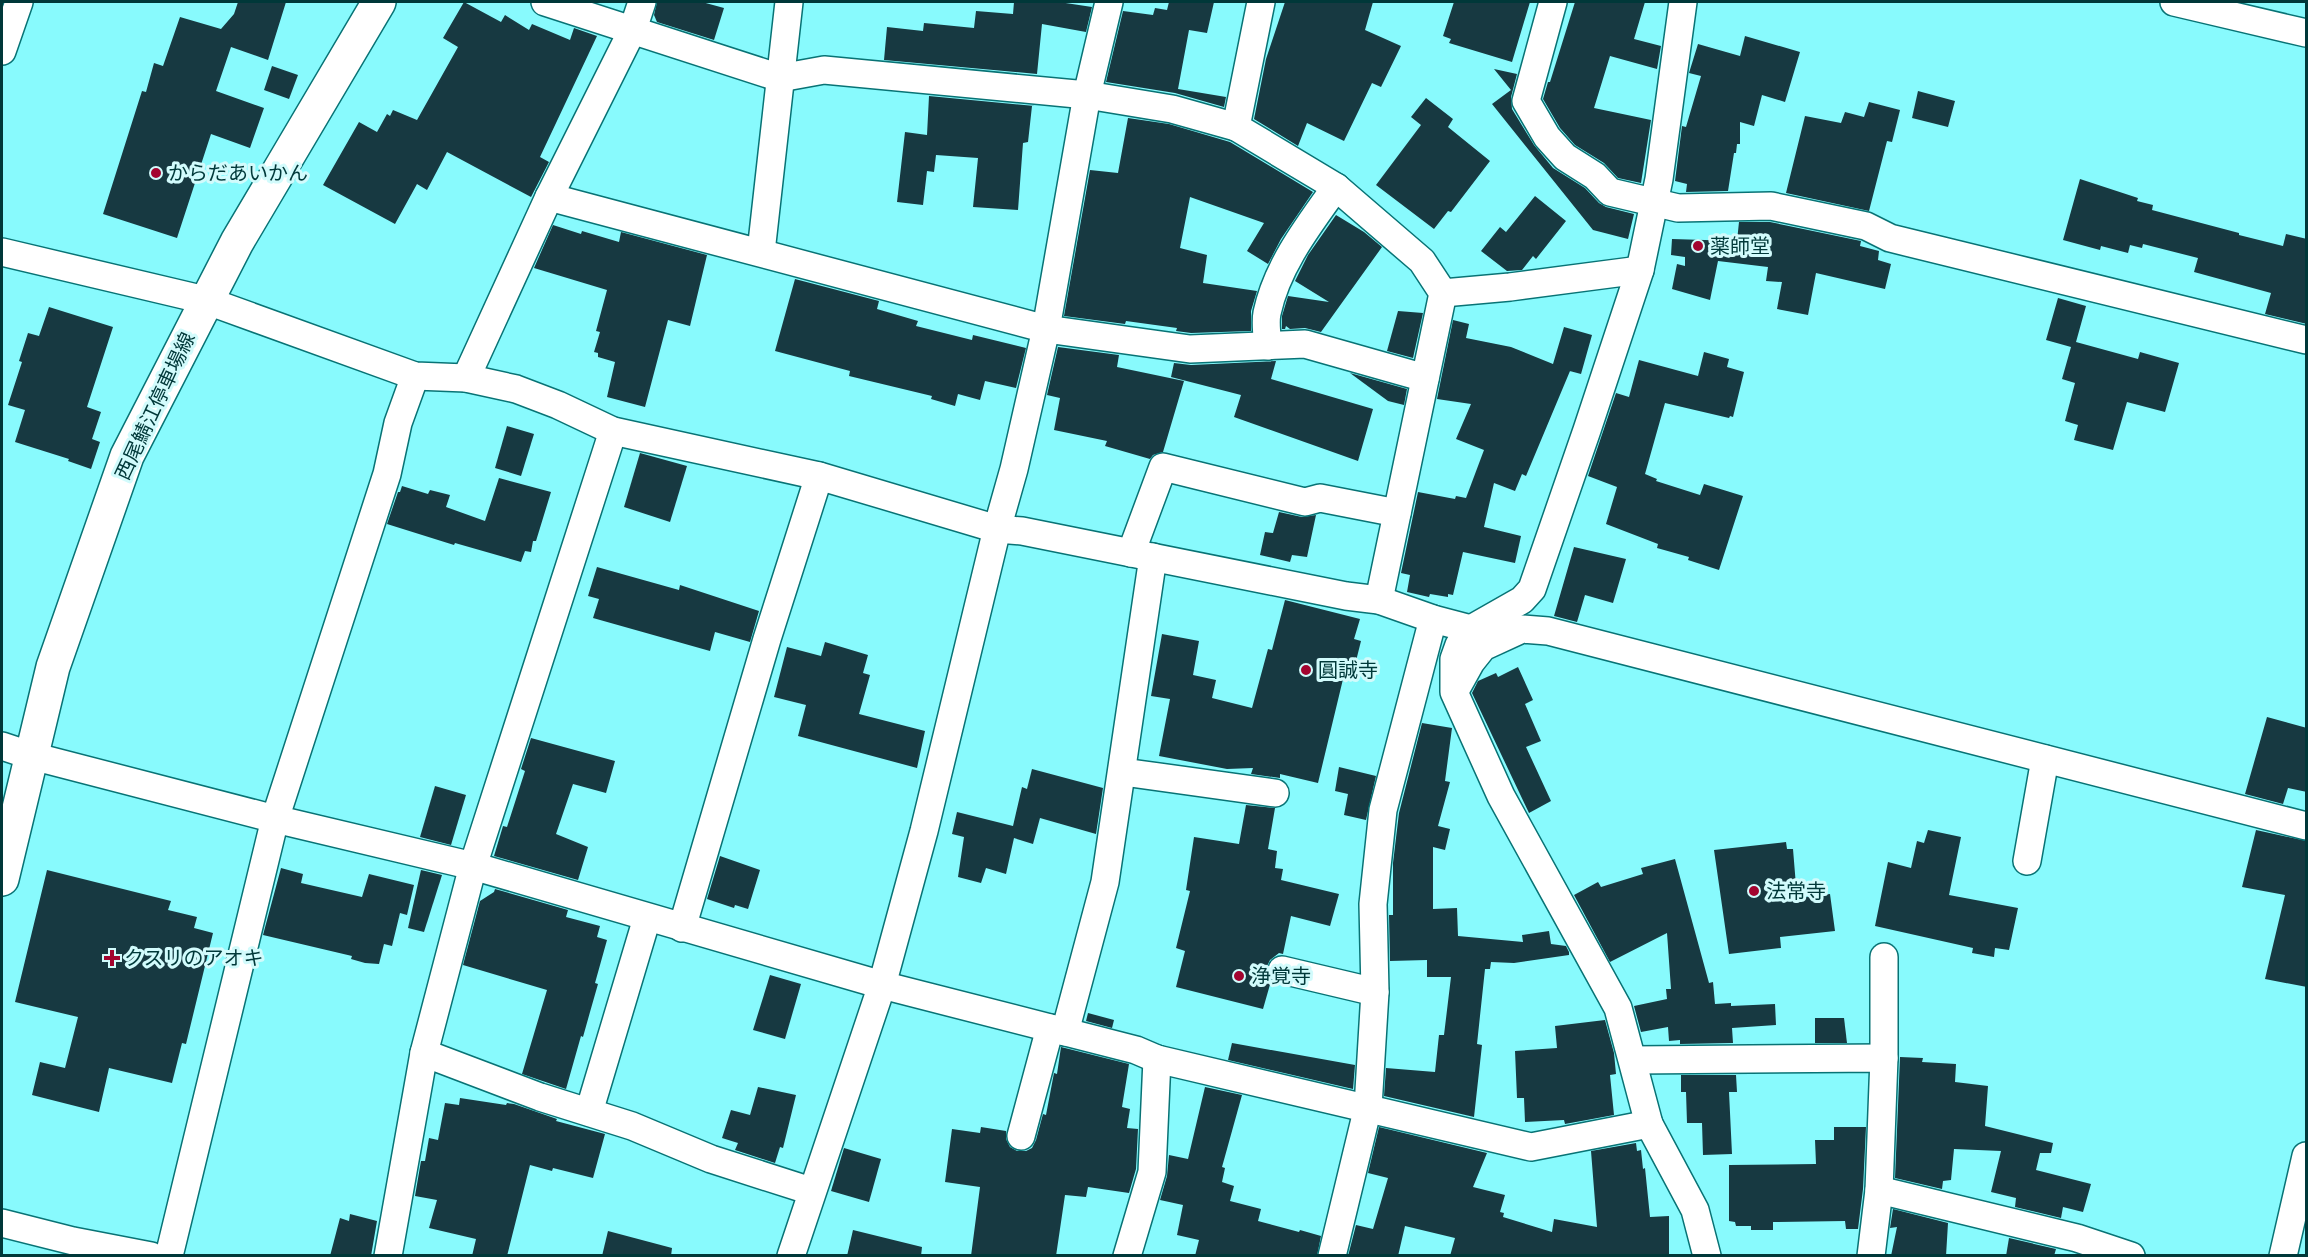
<svg xmlns="http://www.w3.org/2000/svg" width="2308" height="1257" viewBox="0 0 2308 1257" font-family="'Space Grotesk','Noto Sans JP',sans-serif">
<rect width="100%" height="100%" fill="#88fafd"/>
<g fill="#173941">
<path d="M238,2H286L268,60L231,47L216,91L264,108L250,148L211,134L177,238L103,214L142,91L146,92L154,63L163,66L180,17L221,29L234,14Z"/>
<path d="M464,2L501,22L505,15L529,30L532,24L570,40L574,28L597,36L540,157L549,162L531,197L447,152L427,190L417,184L395,224L323,185L359,122L377,132L387,114L390,116L393,110L417,120L458,47L443,38Z"/>
<path d="M657,2H702L724,8L714,40L657,22L654,15Z"/>
<path d="M1014,2H1059L1092,7L1086,32L1042,24L1037,74L884,60L887,27L923,31L924,23L974,28L976,11L1013,14Z"/>
<path d="M1169,2H1214L1207,33L1189,30L1178,89L1226,97L1224,107L1175,93L1106,82L1123,11L1153,15L1155,8L1167,10Z"/>
<path d="M1285,2H1373L1365,30L1401,46L1381,87L1372,83L1344,141L1307,123L1298,146L1254,119L1266,59Z"/>
<path d="M1454,2H1530L1512,62L1449,43L1451,39L1443,36Z"/>
<path d="M1575,2H1645L1634,39L1661,46L1657,69L1610,56L1594,108L1651,120L1641,183L1618,178L1604,163L1575,145L1560,128L1543,99L1548,82H1550Z"/>
<path d="M1745,36L1800,52L1785,102L1762,95L1754,126L1740,122V144H1737L1736,153H1734L1728,191L1686,192L1687,184L1675,181L1682,126L1686,127L1701,76L1689,73L1698,44L1740,56Z"/>
<path d="M272,66L298,75L289,99L264,90Z"/>
<path d="M1494,69L1517,74L1511,97L1512,109L1534,145L1553,168L1585,188L1599,203L1606,207L1634,214L1628,239L1593,230L1492,104L1511,90Z"/>
<path d="M1918,91L1955,101L1948,127L1912,118Z"/>
<path d="M929,96L1035,106H1032L1028,142L1023,143L1018,210L973,207L978,158L936,155L934,172L927,171L923,205L897,202L905,132L927,135Z"/>
<path d="M1426,98L1453,119L1448,127L1490,161L1451,212L1448,211L1434,229L1376,185L1421,125L1411,117Z"/>
<path d="M1869,102L1900,110L1892,142L1887,141L1869,211L1786,193L1805,116L1841,123L1845,112L1864,117Z"/>
<path d="M1128,118L1169,124L1230,142L1313,192L1281,239L1268,264L1247,251L1264,223L1190,197L1180,248L1207,255L1203,283L1257,291L1251,311V331L1191,333L1176,331L1177,328L1126,321L1125,324L1064,316L1090,170L1118,173Z"/>
<path d="M2080,179L2138,198L2137,201L2153,205L2152,210L2239,233V235L2283,246L2286,234L2307,239V324L2265,314L2271,293L2194,272L2198,258L2143,244L2142,248L2130,245L2128,253L2101,246L2100,250L2063,240Z"/>
<path d="M1535,196L1566,221L1536,259L1533,256L1522,270L1507,271L1481,251L1500,227L1506,232Z"/>
<path d="M1336,215L1364,232L1382,247L1321,332L1305,328L1290,329L1286,326L1285,329H1282V316L1288,296L1329,302L1295,281L1308,255Z"/>
<path d="M1739,222H1770L1861,241L1860,246L1879,251L1878,260L1891,264L1885,289L1816,273L1808,315L1777,309L1782,282L1766,281L1768,267L1718,261L1710,300L1672,289L1677,264L1685,266V257L1671,255L1672,239L1737,241Z"/>
<path d="M553,225L581,234L582,231L619,242L621,232L707,255L690,326L668,320L645,407L607,397L615,362L598,357V353L594,352L600,332L596,331L607,290L534,268Z"/>
<path d="M795,279L879,301L877,309L918,321L916,326L972,340L973,335L1026,348L1016,388L985,381L980,400L958,394L955,406L931,399L932,396L849,376L850,371L775,351Z"/>
<path d="M2058,298L2086,306L2076,342L2138,359L2140,352L2179,363L2165,412L2127,402L2113,450L2074,440L2078,425L2065,421L2075,383L2062,379L2071,347L2046,340Z"/>
<path d="M49,307L113,327L87,407L101,412L92,439L100,442L91,469L68,461L69,459L15,442L25,410L8,405L22,362L19,361L28,333L39,336Z"/>
<path d="M1398,311L1423,313L1413,358L1387,351Z"/>
<path d="M1453,320L1469,324L1466,338L1511,347L1553,364L1564,327L1592,335L1581,374L1566,370L1570,371L1526,476L1522,474L1515,491L1494,483L1484,527L1521,536L1515,563L1463,552L1453,595L1448,594V597L1430,594L1429,597L1407,592L1410,575L1401,573L1418,492L1455,499L1456,496L1466,498L1484,450L1456,439L1471,404L1437,399Z"/>
<path d="M1058,347L1119,355L1117,367L1184,381L1163,452L1153,455L1150,459L1105,446L1107,441L1054,430L1060,398L1047,395Z"/>
<path d="M1704,352L1729,359L1727,367L1744,372L1733,417L1730,416L1729,418L1665,403L1645,474L1657,479L1656,481L1700,495L1704,484L1743,496L1719,570L1688,560L1689,557L1657,548L1658,544L1606,524L1617,487L1588,476L1616,393L1629,397L1639,360L1698,376Z"/>
<path d="M1276,361L1271,379L1373,409L1358,461L1234,417L1241,395L1171,377L1174,363L1191,365Z"/>
<path d="M1350,373L1407,389L1404,405L1388,401Z"/>
<path d="M507,426L534,434L521,476L495,468Z"/>
<path d="M640,453L687,466L670,522L624,507Z"/>
<path d="M499,478L551,492L536,541H533L531,552L525,551L521,562L455,543L454,545L387,524L398,492H400L402,486L428,494L430,490L450,495L446,507L485,521Z"/>
<path d="M1279,512L1302,517L1316,515L1307,557L1292,555L1290,562L1260,555L1265,532L1273,533Z"/>
<path d="M1574,547L1626,559L1613,603L1585,595L1577,622L1554,616Z"/>
<path d="M597,567L679,590L680,585L759,611L750,642L715,632L710,651L593,618L599,599L588,596Z"/>
<path d="M1285,600L1360,619L1354,639L1361,641L1352,677L1344,675L1318,783L1280,774V778L1251,774L1253,768L1227,769L1159,756L1170,699L1151,696L1162,634L1199,641L1193,675L1216,680L1212,698L1252,708L1268,649L1272,650Z"/>
<path d="M825,642L868,655L863,673L870,675L859,714L925,731L917,768L798,736L806,705L774,697L787,647L821,656Z"/>
<path d="M1518,667L1533,700L1525,704L1541,741L1526,747L1551,801L1529,813L1472,693L1478,681L1496,673L1498,677Z"/>
<path d="M2267,717L2307,728V792L2288,788L2283,804L2245,794Z"/>
<path d="M1422,723L1452,728L1445,781L1450,782L1438,826L1450,829L1445,850L1433,847V909L1457,908L1458,936L1523,942L1522,935L1549,931L1551,944L1566,946L1569,952V955L1514,963L1491,962L1490,969H1485L1477,1044L1482,1045L1474,1117L1384,1096L1386,1068L1435,1072L1439,1035H1444L1451,977H1427V960L1390,961L1389,915H1393V863L1399,813Z"/>
<path d="M531,738L615,761L606,793L573,784L556,834L588,847L578,880L494,856L503,826L507,827L525,771L521,769Z"/>
<path d="M1339,767L1376,776L1366,820L1344,815L1348,794L1335,791Z"/>
<path d="M1032,769L1103,788L1096,834L1040,818L1033,844L1014,838L1006,874L986,868L981,883L958,877L964,837L952,834L957,812L1013,826L1022,787L1027,789Z"/>
<path d="M435,786L466,795L451,845L420,837Z"/>
<path d="M1246,805L1275,808L1268,849L1277,851L1275,868L1283,869L1281,880L1339,894L1330,926L1291,916L1283,954L1279,953L1270,960L1267,966V974L1271,981L1263,1009L1176,987L1185,951L1176,948L1190,891L1186,890L1194,837L1239,844Z"/>
<path d="M1928,830L1961,837L1949,895L2018,908L2009,950L1995,948L1994,957L1972,953L1973,948L1875,926L1888,862L1911,868L1917,841L1924,843Z"/>
<path d="M2256,830L2307,841V987L2265,979L2285,895L2242,887Z"/>
<path d="M1786,842L1787,849H1793L1797,898L1830,894L1835,931L1780,937L1781,948L1729,954L1714,850Z"/>
<path d="M720,856L760,870L748,909L735,905L734,908L707,899Z"/>
<path d="M1675,859L1709,983L1713,982L1715,1004L1731,1003V1006L1775,1004L1776,1025L1732,1028L1733,1043L1680,1044V1040L1669,1041L1668,1027L1641,1032L1634,1006L1667,999L1666,989H1671L1667,933L1610,962L1574,895L1598,882L1601,887L1643,874L1641,868Z"/>
<path d="M281,868L303,874L301,883L362,897L369,874L414,885L407,915L400,913L392,946L384,944L379,964L365,963L351,959L352,956L263,935Z"/>
<path d="M47,870L171,901L168,910L197,917L194,928L213,933L186,1044L182,1043L172,1083L109,1068L99,1112L32,1095L40,1062L65,1068L78,1017L15,1002Z"/>
<path d="M421,870L442,875L424,932L408,928Z"/>
<path d="M495,889L568,910L566,917L600,926L597,937L607,940L595,983L598,984L590,1012L583,1037L581,1036L566,1089L522,1074L547,990L463,965L480,901L494,892Z"/>
<path d="M770,975L801,984L785,1039L753,1030Z"/>
<path d="M1088,1013L1114,1020L1112,1028L1086,1021Z"/>
<path d="M1815,1018H1844L1847,1043H1815Z"/>
<path d="M1605,1020L1614,1053L1616,1074L1610,1075L1614,1115L1565,1124L1564,1120L1525,1122L1524,1098H1517L1515,1051L1557,1048L1555,1026Z"/>
<path d="M1232,1043L1355,1065L1353,1089L1228,1060Z"/>
<path d="M1061,1047L1129,1064L1122,1107L1130,1109L1127,1128L1138,1129L1136,1169L1129,1193L1088,1187L1086,1197L1065,1195L1056,1256H971L980,1187L945,1182L952,1129L980,1133L981,1127L1006,1131V1139L1010,1147L1017,1151H1026L1032,1148L1036,1140L1043,1114L1046,1115L1054,1073L1057,1074Z"/>
<path d="M1900,1057L1923,1058L1922,1062L1956,1064L1955,1082L1988,1086L1985,1126L2053,1143L2051,1153H2040L2036,1170L2091,1184L2083,1212L2063,1207L2061,1218L2015,1207L2016,1198L1991,1192L2001,1151L1954,1149L1951,1180L1943,1181L1942,1189L1895,1178Z"/>
<path d="M1681,1075H1736L1737,1092H1729L1732,1154L1703,1155L1702,1123H1687L1686,1092H1681Z"/>
<path d="M758,1087L796,1095L783,1148L780,1147L775,1163L735,1150L738,1143L722,1138L731,1110L750,1115Z"/>
<path d="M1205,1087L1242,1095L1222,1167L1225,1168L1222,1182L1234,1186L1230,1201L1261,1209L1258,1221L1299,1232L1300,1230L1321,1236L1317,1256H1195L1199,1240L1177,1235L1183,1205L1160,1200L1167,1176L1169,1155L1188,1159Z"/>
<path d="M460,1098L506,1105L507,1103L514,1104L557,1119L556,1121L605,1134L593,1178L553,1168L552,1171L530,1165L507,1256H472L476,1239L429,1228L437,1200L415,1196L421,1161H425L429,1138L438,1140L445,1103L459,1105Z"/>
<path d="M1379,1127L1487,1153L1473,1187L1505,1195L1500,1212L1504,1213L1503,1217L1552,1232L1554,1219L1597,1227L1591,1151L1636,1143L1637,1151L1641,1150L1643,1169L1645,1168L1650,1217L1669,1216V1256H1450L1455,1238L1405,1226L1398,1256H1348L1356,1225L1373,1229L1388,1178L1368,1173Z"/>
<path d="M1834,1127H1866L1863,1189L1858,1229H1846L1845,1221L1773,1222V1230H1751V1226H1736L1735,1222L1729,1221V1165L1816,1164L1815,1140H1834Z"/>
<path d="M844,1148L881,1159L869,1202L831,1191Z"/>
<path d="M1893,1209L1948,1223L1946,1256H1891L1897,1227L1890,1228Z"/>
<path d="M350,1214L377,1221L371,1256H330L340,1218L349,1221Z"/>
<path d="M853,1230L922,1247L921,1256H847Z"/>
<path d="M608,1231L672,1248L671,1256H602Z"/>
<path d="M2009,1238L2056,1249L2054,1256H2006Z"/>
</g>
<g fill="none" stroke-linecap="round" stroke-linejoin="round">
<defs>
<g id="minor">
<path d="M545,2L780,78L824,70L1087,95L1172,109L1236,127"/>
<path d="M1261,2L1236,127L1336,187L1422,261L1443,293L1379,600"/>
<path d="M1553,2L1526,101L1547,137L1565,157L1595,176L1610,192L1678,208L1771,206L1866,226L1890,238L2306,340"/>
<path d="M1683,2L1659,179L1640,270L1587,430L1532,589L1522,600L1471,629L1459,645L1454,659V692L1501,796L1618,1008L1649,1124L1695,1210L1707,1256"/>
<path d="M2174,2L2306,33"/>
<path d="M2,51L19,2"/>
<path d="M549,197L1046,329L1190,349L1305,344L1425,378"/>
<path d="M2,252L205,300L415,376L466,378L516,389L558,405L613,431L819,476L997,529L1022,531L1346,596L1379,600L1433,619L1471,629"/>
<path d="M761,252L789,2"/>
<path d="M1443,293L1510,287L1640,270"/>
<path d="M1268,346C1267,336 1265,323 1267,313C1277,266 1308,226 1336,187"/>
<path d="M466,378L549,197L633,29L642,2"/>
<path d="M1131,553L1163,467L1305,502L1320,498L1397,513"/>
<path d="M1456,689L1471,662L1483,647L1522,629L1548,631L2306,826"/>
<path d="M2,746L32,756L275,819L473,866L882,985L1136,1050L1157,1059L1531,1147L1649,1124"/>
<path d="M1123,772L1275,793"/>
<path d="M2027,861L2045,759"/>
<path d="M682,928L767,639L819,476"/>
<path d="M1884,957V1058"/>
<path d="M1282,970L1375,992"/>
<path d="M1065,1032L1105,882L1153,557"/>
<path d="M424,1053L540,1097L632,1126L711,1159L811,1191"/>
<path d="M1633,1060L1884,1058L1879,1190L1871,1256"/>
<path d="M589,1112L647,918"/>
<path d="M1021,1136L1050,1028"/>
<path d="M1879,1190L2077,1238L2131,1256"/>
<path d="M2,1223L73,1241L151,1256"/>
<path d="M169,1256L275,819L387,474L398,423L415,376"/>
<path d="M388,1256L424,1053L473,866L613,431"/>
<path d="M791,1256L882,985L924,831L997,529L1014,469L1046,329L1087,95L1109,2"/>
<path d="M1127,1256L1152,1172L1157,1059"/>
<path d="M1332,1256L1368,1107L1375,992L1373,904L1383,810L1433,619"/>
<path d="M2283,1256L2306,1156"/>
</g>
<path id="secondary" d="M2,879L53,667L127,456L237,242L379,2"/>
</defs>
<use href="#minor" stroke="#087375" stroke-width="30"/>
<use href="#secondary" stroke="#087375" stroke-width="36"/>
<use href="#minor" stroke="#fff" stroke-width="27"/>
<use href="#secondary" stroke="#fff" stroke-width="33"/>
</g>
<g fill="#a3042f" stroke="#d2fbfc" stroke-width="2">
<circle cx="156" cy="173" r="6"/>
<circle cx="1698" cy="246" r="6"/>
<circle cx="1306" cy="670" r="6"/>
<circle cx="1754" cy="891" r="6"/>
<path d="M109 949h6v6h6v6h-6v6h-6v-6h-6v-6h6z"/>
<circle cx="1239" cy="976" r="6"/>
</g>
<g text-anchor="middle" stroke-width="6" stroke-linejoin="round" paint-order="stroke">
<g font-size="20" fill="#003839" stroke="#d2fbfc" text-anchor="start">
<text x="168" y="180">からだあいかん</text>
<text x="1710" y="253">薬師堂</text>
<text x="1318" y="677">圓誠寺</text>
<text x="1766" y="898">法常寺</text>
<text x="124" y="965">クスリのアオキ</text>
<text x="1251" y="983">浄覚寺</text>
</g>
<g font-size="20" fill="#003839" stroke="#d2fbfc">
<text transform="translate(155 406) rotate(-65)" y="7">西尾鯖江停車場線</text>
</g>
</g>
<rect width="2308" height="1257" fill="none" stroke="#003839" stroke-width="6"/>
</svg>
